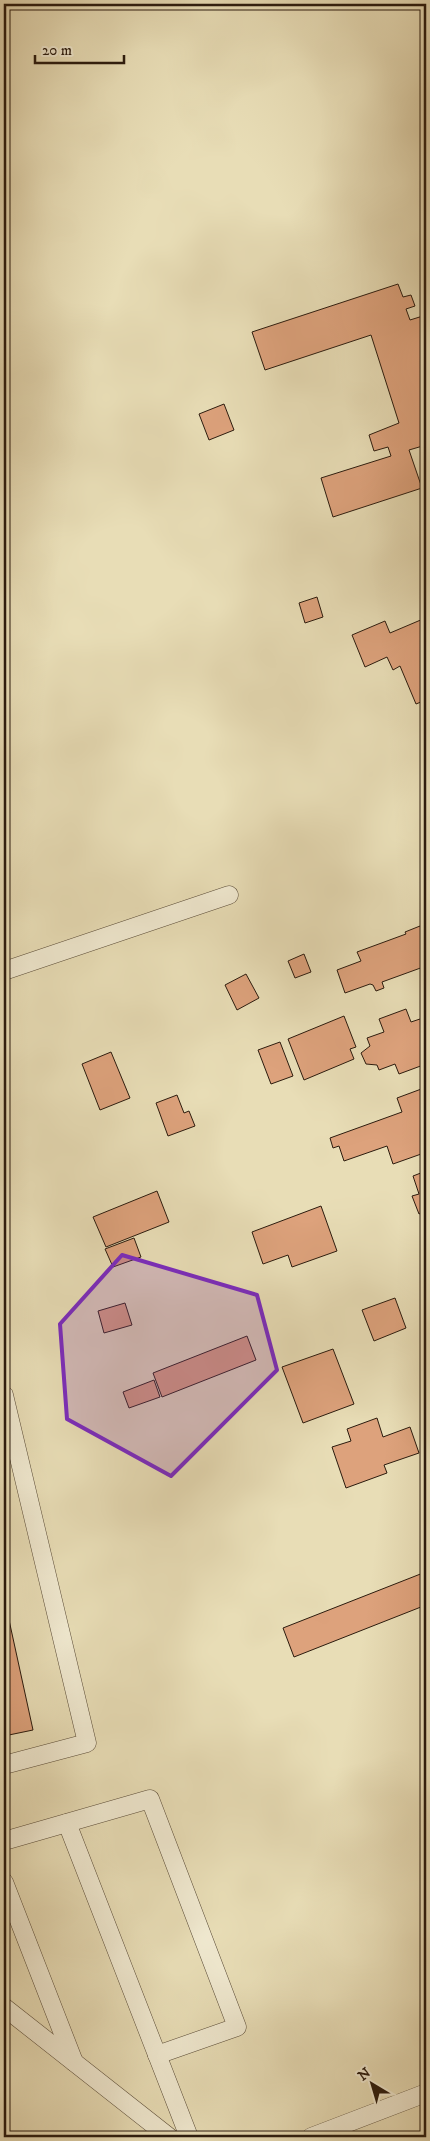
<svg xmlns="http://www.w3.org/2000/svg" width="430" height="2141" viewBox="0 0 430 2141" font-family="'IM FELL DW Pica',serif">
<rect width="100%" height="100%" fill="#e8ddb6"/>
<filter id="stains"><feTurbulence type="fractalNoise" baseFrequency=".004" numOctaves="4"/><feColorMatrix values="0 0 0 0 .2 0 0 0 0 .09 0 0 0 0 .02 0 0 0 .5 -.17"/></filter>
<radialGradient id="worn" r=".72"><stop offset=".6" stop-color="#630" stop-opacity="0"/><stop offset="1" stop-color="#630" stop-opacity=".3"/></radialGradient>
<g fill="#dda27c" stroke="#2b1b0e">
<path d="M398,284L403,297L411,295L415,306L406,309L410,320L426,315V445L409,450L422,488L333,517L321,478L391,456L388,447L374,451L369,435L399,423L371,335L265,370L252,332Z"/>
<path d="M224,404L234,430L209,440L199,414Z"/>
<path d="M317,597L323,617L305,623L299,603Z"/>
<path d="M423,619L426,627V700L416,704L400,666L393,670L387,657L365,667L352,635L385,621L390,633Z"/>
<path d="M420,926L426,943V966L382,982L384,988L376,991L373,985L370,984L345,993L337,970L361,961L357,952L406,934L405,932Z"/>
<path d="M304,954L311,972L295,978L288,961Z"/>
<path d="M246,974L259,998L237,1010L225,985Z"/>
<path d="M406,1009L411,1022L426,1017V1064L399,1074L395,1064L379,1070L377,1065L366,1064L361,1053L370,1046L367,1038L384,1032L379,1019Z"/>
<path d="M344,1016L356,1047L350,1049L354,1059L304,1080L288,1039Z"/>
<path d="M280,1042L293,1076L271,1084L258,1050Z"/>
<path d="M111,1052L130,1098L100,1110L82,1064Z"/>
<path d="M424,1088L426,1094V1148L423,1149L424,1153L393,1164L387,1146L344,1161L339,1146L333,1148L330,1138L402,1112L397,1098Z"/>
<path d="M177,1095L184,1113L189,1111L195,1126L168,1136L156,1103Z"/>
<path d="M426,1171V1211L419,1214L412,1196L419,1194L413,1176Z"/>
<path d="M157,1191L169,1222L106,1247L93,1217Z"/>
<path d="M321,1206L337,1251L292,1267L288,1255L263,1264L252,1232Z"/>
<path d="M134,1238L141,1257L113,1267L105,1249Z"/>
<path d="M426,1281V1298L423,1282Z"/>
<path d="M395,1298L406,1328L374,1341L362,1310Z"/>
<path d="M125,1303L132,1325L104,1333L98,1311Z"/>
<path d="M247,1336L256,1360L162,1397L153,1373Z"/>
<path d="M333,1349L354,1404L303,1423L282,1367Z"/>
<path d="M154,1380L160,1397L129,1408L123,1392Z"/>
<path d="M377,1418L383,1437L410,1427L419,1453L384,1465L387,1473L346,1488L332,1447L351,1441L347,1429Z"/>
<path d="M423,1573L426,1582V1605L294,1657L283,1628Z"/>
<path d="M4,1597L33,1730L4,1736Z"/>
</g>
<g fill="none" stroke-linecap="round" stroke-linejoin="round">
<defs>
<g id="service">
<path d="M4,971L229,895"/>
<path d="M4,1395L87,1743L4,1765"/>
<path d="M67,1823L189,2137"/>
<path d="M4,1841L150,1799L237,2027L157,2055"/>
<path d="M4,1882L74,2062"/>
<path d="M4,2007L169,2137"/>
<path d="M311,2137L426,2093"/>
</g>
</defs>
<use href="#service" stroke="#5a4c38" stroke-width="19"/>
<use href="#service" stroke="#f0e9d0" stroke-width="18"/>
</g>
<path fill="#7b2cbf" fill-opacity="0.2" stroke="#7b2cbf" stroke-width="4" stroke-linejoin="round" d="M122,1255L257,1295L277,1370L171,1476L67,1419L60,1324Z"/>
<rect width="430" height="2141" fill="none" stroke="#e8ddb6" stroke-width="20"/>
<rect x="5" y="5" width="420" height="2131" fill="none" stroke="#2b1b0e" stroke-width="2.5"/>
<rect x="10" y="10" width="410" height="2121" fill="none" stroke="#2b1b0e"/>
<g transform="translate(372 2084) rotate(322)" stroke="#f0e9d0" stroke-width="4" paint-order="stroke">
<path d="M0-4L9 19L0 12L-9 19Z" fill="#2b1b0e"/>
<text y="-8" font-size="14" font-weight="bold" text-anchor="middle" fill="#2b1b0e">N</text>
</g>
<path d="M35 55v8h89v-8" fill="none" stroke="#2b1b0e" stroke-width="2.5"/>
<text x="42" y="55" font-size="15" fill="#2b1b0e" stroke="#f0e9d0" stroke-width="4" paint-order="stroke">20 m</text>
<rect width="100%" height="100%" filter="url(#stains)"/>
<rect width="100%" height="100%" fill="url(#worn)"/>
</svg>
